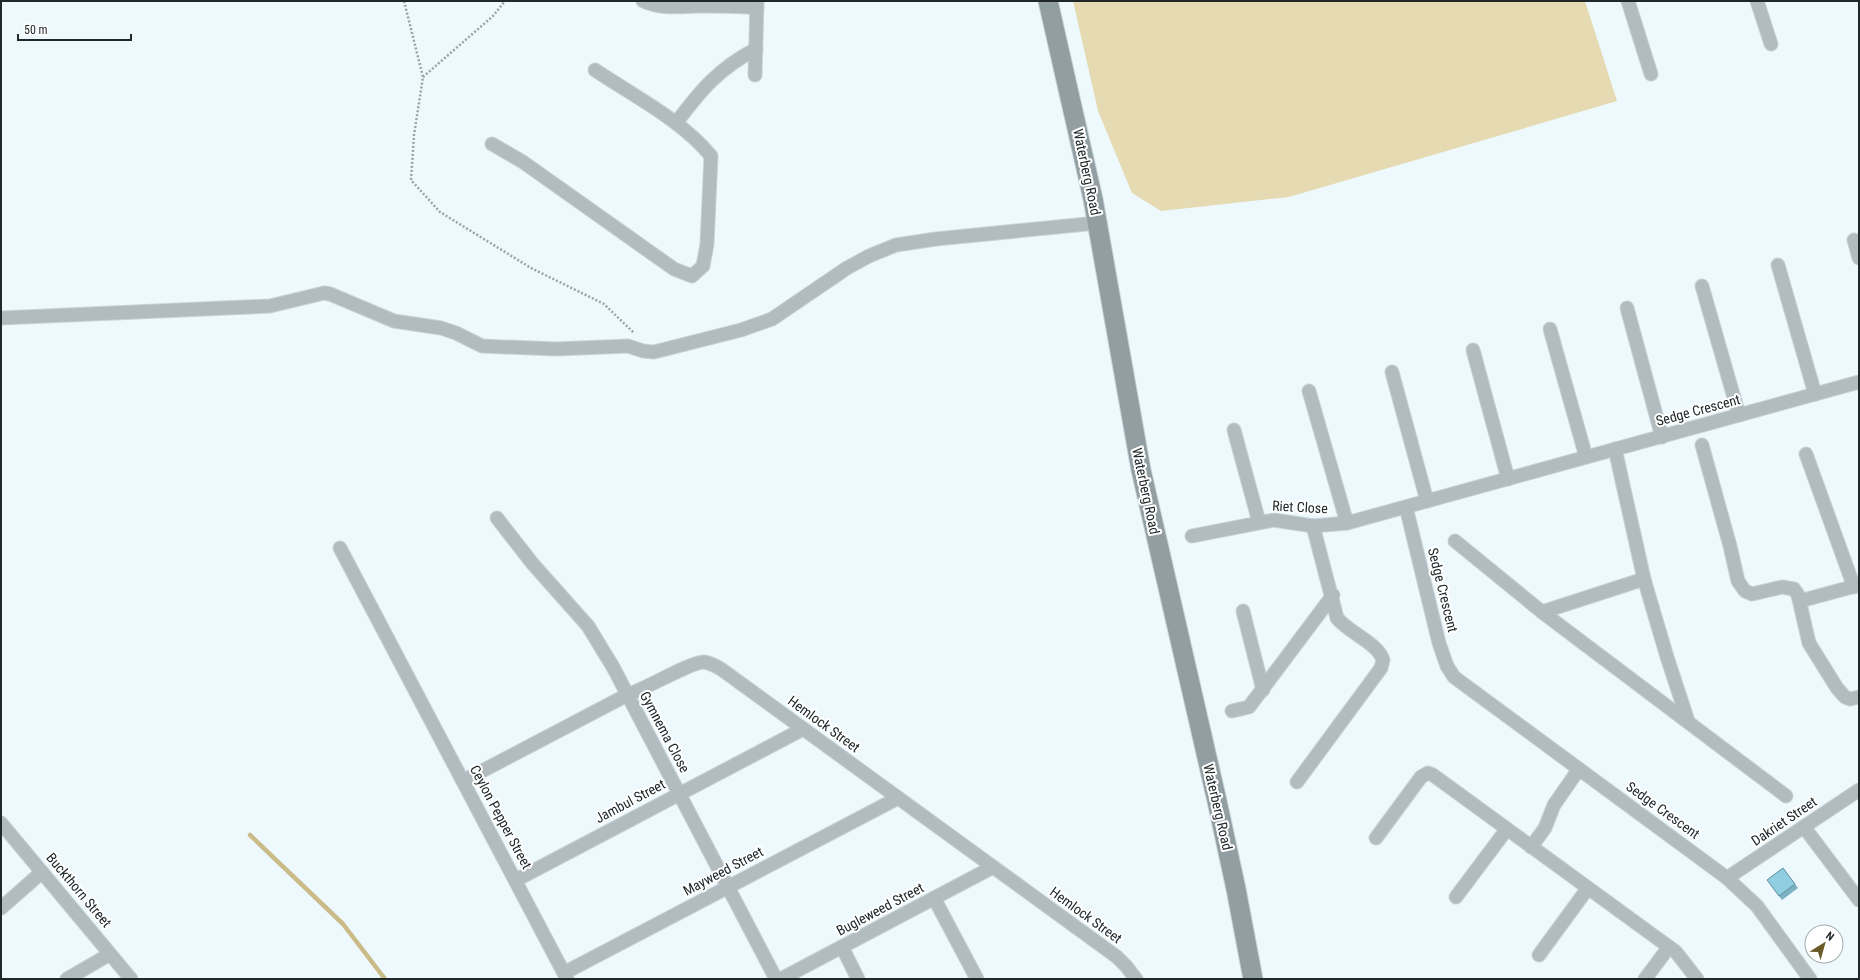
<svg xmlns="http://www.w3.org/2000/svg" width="1860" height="980" viewBox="0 0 1860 980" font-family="'Roboto Condensed',sans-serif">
<rect width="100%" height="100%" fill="#edf9fd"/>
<path fill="#e6dab2" d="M1073,1H1585L1617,101L1289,197L1161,211L1132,193L1098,111Z"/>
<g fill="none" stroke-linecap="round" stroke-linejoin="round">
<path stroke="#cabb89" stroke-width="4.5" d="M250,835L343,924L385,979"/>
<defs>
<g id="street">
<path d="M643,1C663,10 681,6 701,6C720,6 739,6 757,8"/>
<path d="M1628,1L1651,74"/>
<path d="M1757,1L1771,44"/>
<path d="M755,75L757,1"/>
<path d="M676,123C701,90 718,69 756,49"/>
<path d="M492,144L523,162L674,269L692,276L703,266L707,244L711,156C683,121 632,95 595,70"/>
<path d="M1854,240L1859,258"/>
<path d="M1778,265L1815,394"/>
<path d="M1702,286L1739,415"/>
<path d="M1627,308L1662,437"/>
<path d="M1,318L270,306L324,293L330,294L394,321L441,328L456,333L482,346L556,349L628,346L643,351L654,352L741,330L772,319L847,268L869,256L896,245L936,239L1097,223"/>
<path d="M1550,329L1586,457"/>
<path d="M1473,350L1508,479"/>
<path d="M1392,372L1427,501"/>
<path d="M1309,391L1347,523"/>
<path d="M1234,430L1259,522"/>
<path d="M1702,445L1730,546L1738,581L1745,591L1752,594L1782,587L1794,589L1798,595L1809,643L1837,688L1845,697L1850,699L1859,697"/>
<path d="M1615,449L1644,579L1667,657L1688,721"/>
<path d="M1806,454L1854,587"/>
<path d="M1406,507L1439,643L1447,666L1454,677L1727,878L1757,906L1810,979"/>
<path d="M497,518L532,563L588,626L613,667L776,979"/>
<path d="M1192,536L1274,520L1313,526L1347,523L1859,382"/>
<path d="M1455,541L1542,612L1786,796"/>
<path d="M340,548L567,979"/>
<path d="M1800,601L1859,585"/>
<path d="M1243,611L1263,690"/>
<path d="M1542,612L1644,579"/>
<path d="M1232,711L1249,707L1333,595"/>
<path d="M463,781L627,695C643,690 693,661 704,662C710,663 716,666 721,669L1117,957L1126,966L1136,979"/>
<path d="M1297,782L1381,668L1383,660C1378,643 1349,633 1337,618L1313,526"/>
<path d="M1,823L131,979"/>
<path d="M1804,827L1859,900"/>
<path d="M1376,838L1421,777L1428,773L1433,775L1676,952L1697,979"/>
<path d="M1531,847L1545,828L1554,805L1579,769"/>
<path d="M1727,878L1859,790"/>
<path d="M516,880L803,729"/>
<path d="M1456,897L1507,829"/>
<path d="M934,898L977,979"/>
<path d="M1,908L42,872"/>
<path d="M842,947L858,979"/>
<path d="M1539,955L1588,888"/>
<path d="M564,973L898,798"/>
<path d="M67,979L110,954"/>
<path d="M781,979L993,867"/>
<path d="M1645,979L1669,947"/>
</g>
<path id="secondary" d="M1048,1L1093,199L1141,470L1217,801L1236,889L1253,979"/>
</defs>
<use href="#street" stroke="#c8d3d7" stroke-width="15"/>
<use href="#secondary" stroke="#c8d3d7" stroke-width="21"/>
<g stroke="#99a4a7" stroke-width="2.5" stroke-dasharray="2 2" stroke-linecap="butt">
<path d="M404,1L423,77L414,135L411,180L440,212L531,268L604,304L634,333"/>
<path d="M423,77L493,16L505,1"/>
</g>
<use href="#street" stroke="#b2bbbe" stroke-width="13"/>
<use href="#secondary" stroke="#919ea2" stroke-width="19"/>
</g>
<path fill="#7cb1c2" d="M1783,868L1798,888L1782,900L1767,880Z"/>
<path fill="#90cee1" stroke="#65909e" d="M1783,868L1795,884L1779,896L1767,880Z"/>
<g text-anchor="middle" stroke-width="4" stroke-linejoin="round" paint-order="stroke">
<g font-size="14" fill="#20282a" stroke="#fff">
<text transform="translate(1087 172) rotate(78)" y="5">Waterberg Road</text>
<text transform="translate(1698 410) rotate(-15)" y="5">Sedge Crescent</text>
<text transform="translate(1146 491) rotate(78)" y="5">Waterberg Road</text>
<text transform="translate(1300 507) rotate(3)" y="5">Riet Close</text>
<text transform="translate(1443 590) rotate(76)" y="5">Sedge Crescent</text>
<text transform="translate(824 724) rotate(36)" y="5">Hemlock Street</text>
<text transform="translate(665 732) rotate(62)" y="5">Gymnema Close</text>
<text transform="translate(630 801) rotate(-28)" y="5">Jambul Street</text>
<text transform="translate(1218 807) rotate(77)" y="5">Waterberg Road</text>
<text transform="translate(1663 810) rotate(36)" y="5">Sedge Crescent</text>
<text transform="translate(501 817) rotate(62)" y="5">Ceylon Pepper Street</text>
<text transform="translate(1784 821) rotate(-34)" y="5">Dakriet Street</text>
<text transform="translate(723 871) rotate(-28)" y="5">Mayweed Street</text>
<text transform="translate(79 890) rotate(50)" y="5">Buckthorn Street</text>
<text transform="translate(880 909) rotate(-28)" y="5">Bugleweed Street</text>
<text transform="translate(1086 915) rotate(36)" y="5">Hemlock Street</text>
</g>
</g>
<rect width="1860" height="980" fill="none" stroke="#20282a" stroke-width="4"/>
<g transform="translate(1824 944) rotate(37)"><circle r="19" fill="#ffffff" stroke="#a6a9aa"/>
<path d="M0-3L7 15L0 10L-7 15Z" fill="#695a28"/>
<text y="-6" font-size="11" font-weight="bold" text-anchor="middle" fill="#20282a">N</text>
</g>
<path d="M18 34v6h113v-6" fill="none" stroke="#20282a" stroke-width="2"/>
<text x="24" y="34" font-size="12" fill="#20282a" stroke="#ffffff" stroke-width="3" paint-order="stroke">50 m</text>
</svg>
